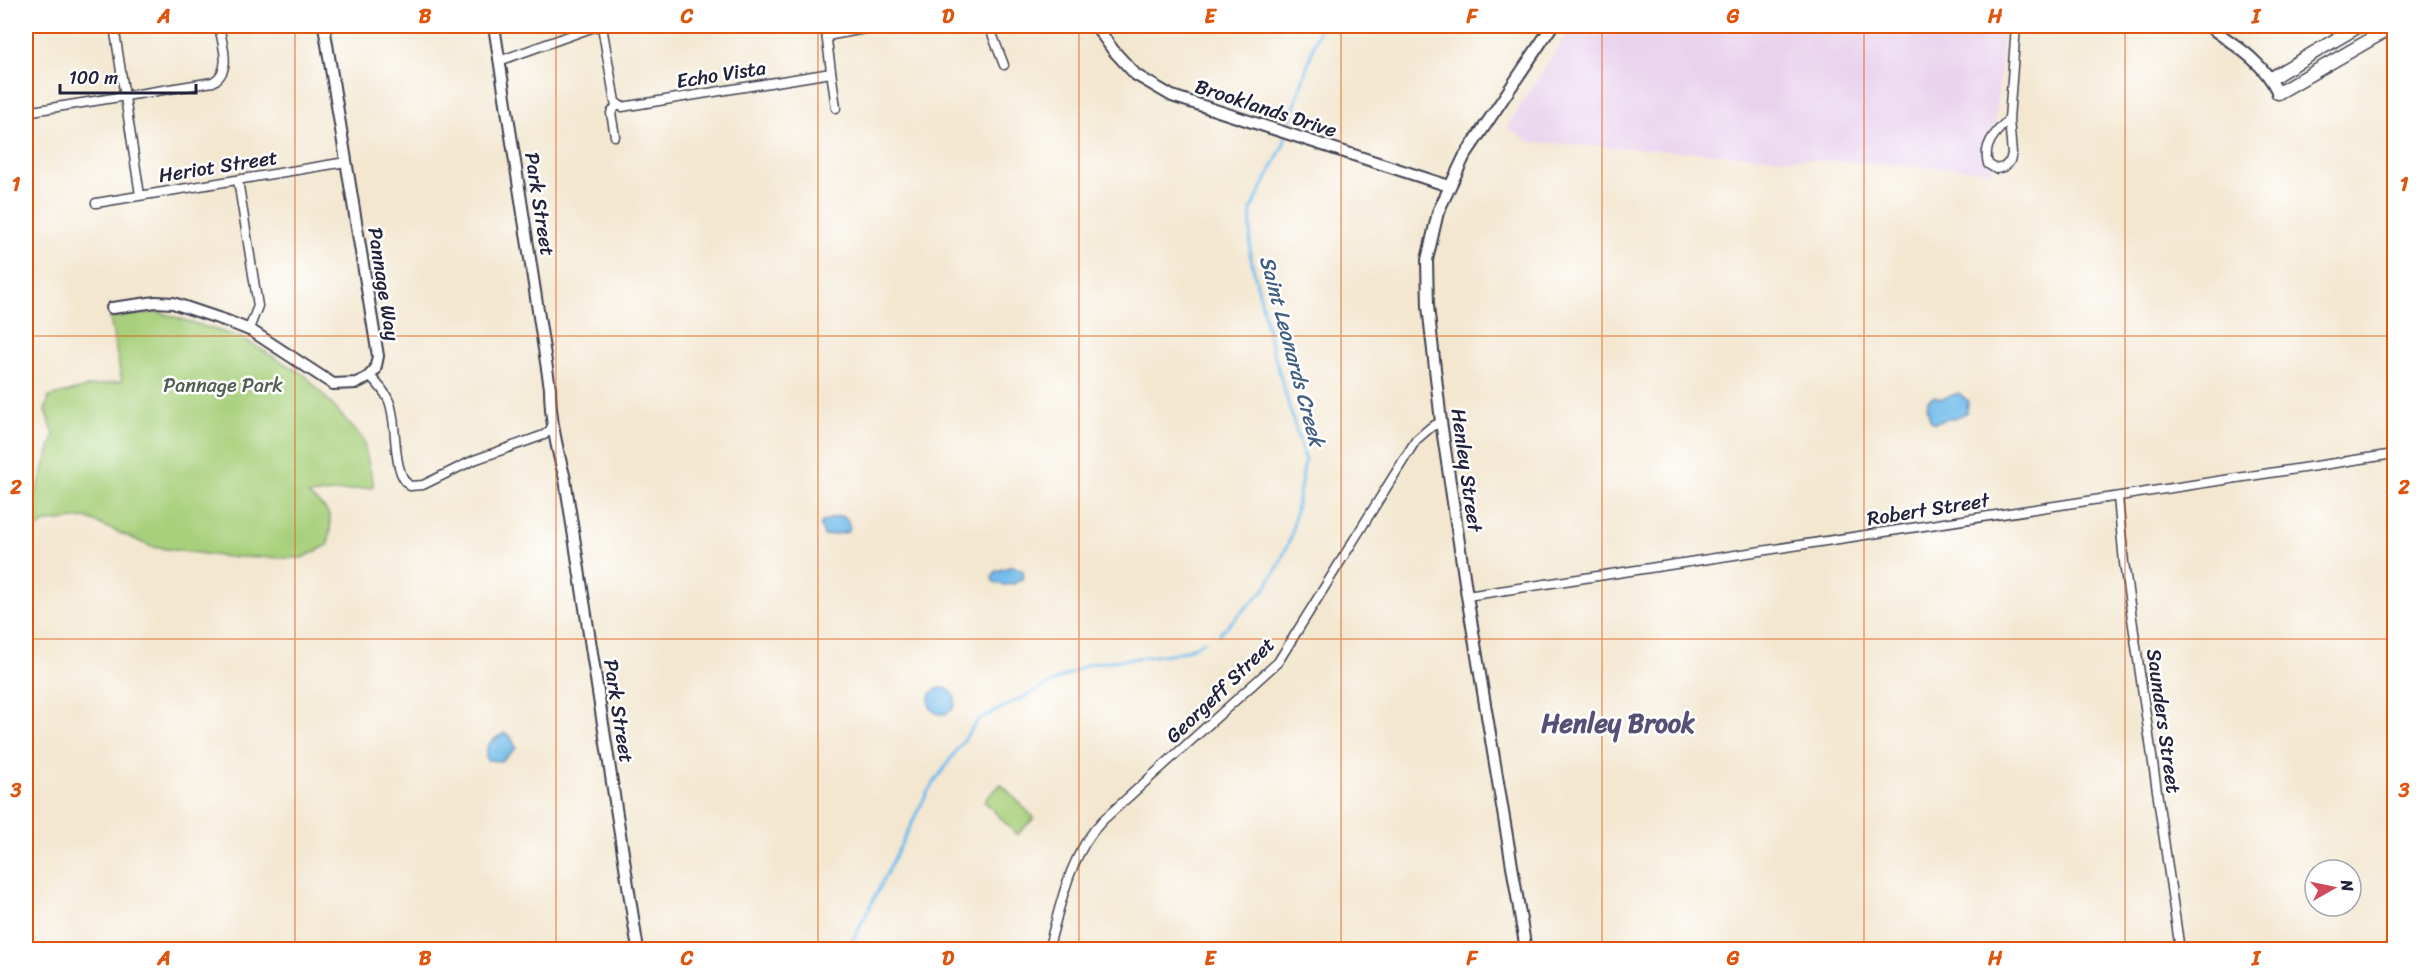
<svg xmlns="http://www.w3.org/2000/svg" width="2420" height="975" viewBox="0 0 2420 975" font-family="Sriracha,sans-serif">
<rect width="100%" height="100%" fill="#fff"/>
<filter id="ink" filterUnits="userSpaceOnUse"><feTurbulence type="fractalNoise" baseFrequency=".0167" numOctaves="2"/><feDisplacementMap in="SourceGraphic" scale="12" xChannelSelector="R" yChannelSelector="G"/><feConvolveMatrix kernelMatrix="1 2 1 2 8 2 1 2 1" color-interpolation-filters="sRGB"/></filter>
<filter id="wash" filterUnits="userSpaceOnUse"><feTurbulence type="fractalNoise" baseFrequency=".008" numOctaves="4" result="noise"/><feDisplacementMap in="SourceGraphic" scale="24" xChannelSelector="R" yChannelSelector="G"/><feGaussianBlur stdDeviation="1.35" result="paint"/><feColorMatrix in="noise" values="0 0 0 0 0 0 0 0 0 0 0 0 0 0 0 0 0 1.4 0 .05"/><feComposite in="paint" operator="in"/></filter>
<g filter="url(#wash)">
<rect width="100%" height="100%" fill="#f3e7d0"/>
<path fill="#e9d2ed" d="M1572,26H2004L1991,171L1531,142L1506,128Z"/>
<g fill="#a8d07c" stroke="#65795c" stroke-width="1.5">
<path d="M158,312L242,338L306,376L363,439L374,487L308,495C332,512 333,515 328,545L302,558L228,557L152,547L86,518L47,522L26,534V503L35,497L54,435L45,410L49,397L87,387L122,381L110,318Z"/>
<path d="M1001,784L1034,818L1017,835L984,801Z"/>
</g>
<g fill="#72bbeb" stroke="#4a6e93" stroke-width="1.5">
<path d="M1959,393L1968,401L1967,412C1957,420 1946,418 1934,423L1930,420L1927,408L1928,400L1935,396L1941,399Z"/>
<path d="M840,516L847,519L850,528L848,532L824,536L820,525L824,521Z"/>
<path d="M1013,566L1023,571L1024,576C1018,585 1002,588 993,581L992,577L996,571Z"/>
<circle cx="942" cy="701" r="13"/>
<path d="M505,733L511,737L516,748L501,761L487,760C482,745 494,739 505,733Z"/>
</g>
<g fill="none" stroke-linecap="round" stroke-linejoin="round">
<g stroke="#72bbeb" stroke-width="3">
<path d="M1287,130L1320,26"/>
<path d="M1219,634L1265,589L1279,565L1291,537L1305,461L1271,344L1250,254L1251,210L1283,146L1286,136"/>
<path d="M848,950L928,791L978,720L1089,664L1170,654L1185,651L1205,641"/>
</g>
</g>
</g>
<g filter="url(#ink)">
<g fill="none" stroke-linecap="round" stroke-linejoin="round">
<defs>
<g id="minor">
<path d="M114,26L140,195"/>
<path d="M602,26L615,102L622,107L831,73"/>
<path d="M825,26L836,108"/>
<path d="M989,26L1004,65"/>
<path d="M827,36L880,26"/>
<path d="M499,61L597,26"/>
<path d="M26,112L213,82C233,70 222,44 219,26"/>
<path d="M2009,119C1996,132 1982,145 1988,164L1996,169L2004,167L2010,161L2012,154L2009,119L2016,26"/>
<path d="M615,136L611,113L617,105"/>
<path d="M238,180L258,306L249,329"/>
<path d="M96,203L346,162"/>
<path d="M370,376C377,383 384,390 388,399C399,420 390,472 410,486L423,485L474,460L544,435L550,430L553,424"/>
<path d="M2118,497L2124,563L2180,950"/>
<path d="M1467,596L2394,454"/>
<path d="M1048,950C1061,904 1069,855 1103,820L1278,662L1416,440L1431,427L1441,422"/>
</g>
<g id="tertiary">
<path d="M494,26L550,388C550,419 557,449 565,479L638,950"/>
<path d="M1096,26L1113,50L1136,75L1172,96L1449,186"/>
<path d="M2208,26C2235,45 2264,62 2278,93"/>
<path d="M112,308L156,302L173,303L227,321L252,331L333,384L356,383L367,378L375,370L378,356L324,26"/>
<path d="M1526,950L1467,596L1441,422L1428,306L1427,260L1438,212L1464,157L1552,26"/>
</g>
<g id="secondary">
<path d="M2271,78L2359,26"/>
<path d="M2278,93L2394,26"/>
</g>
</defs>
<use href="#minor" stroke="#414051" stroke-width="11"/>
<use href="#tertiary" stroke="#414051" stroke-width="14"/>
<use href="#secondary" stroke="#414051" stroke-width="15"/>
<use href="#minor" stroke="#fff" stroke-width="8"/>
<use href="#tertiary" stroke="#fff" stroke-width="10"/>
<use href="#secondary" stroke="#fff" stroke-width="12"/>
</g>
</g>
<path fill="none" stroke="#de560e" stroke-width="1.5" stroke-opacity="0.55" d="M295,26V950M556,26V950M818,26V950M1079,26V950M1341,26V950M1602,26V950M1864,26V950M2125,26V950M26,336H2394M26,639H2394"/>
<g text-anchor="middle" stroke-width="5" stroke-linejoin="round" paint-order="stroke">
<g font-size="20" fill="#22223b" stroke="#fff">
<text transform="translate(721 74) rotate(-9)" y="7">Echo Vista</text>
<text transform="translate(1266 108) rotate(18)" y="7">Brooklands Drive</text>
<text transform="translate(218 166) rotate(-9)" y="7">Heriot Street</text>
<text transform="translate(540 204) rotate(81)" y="7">Park Street</text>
<text transform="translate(384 284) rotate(81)" y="7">Pannage Way</text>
<text transform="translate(1467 470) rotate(82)" y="7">Henley Street</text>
<text transform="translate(1928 509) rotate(-9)" y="7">Robert Street</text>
<text transform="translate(1220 690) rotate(-44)" y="7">Georgeff Street</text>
<text transform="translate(619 711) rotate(81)" y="7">Park Street</text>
<text transform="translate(2164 721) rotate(82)" y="7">Saunders Street</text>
</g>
<g font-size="20" fill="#515f52" stroke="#fff">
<text x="223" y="392">Pannage Park</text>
</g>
<g font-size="21" font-style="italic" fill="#425f81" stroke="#fff">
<text transform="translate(1292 351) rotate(75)" y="7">Saint Leonards Creek</text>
</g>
<g font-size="26" font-weight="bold" fill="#565076" stroke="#fff">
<text x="1618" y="732">Henley Brook</text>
</g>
</g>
<rect width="2420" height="975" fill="none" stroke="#fff" stroke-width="66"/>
<g transform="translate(2333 888) rotate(81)"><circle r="28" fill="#ffffff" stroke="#a7a7b1" stroke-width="1.5"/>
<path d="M0-4.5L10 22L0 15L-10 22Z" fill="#d1495b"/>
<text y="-9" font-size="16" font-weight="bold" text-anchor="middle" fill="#22223b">N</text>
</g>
<path d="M60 84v9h136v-9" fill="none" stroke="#22223b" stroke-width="3"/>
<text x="69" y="84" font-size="18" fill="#22223b" stroke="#ffffff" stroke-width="4.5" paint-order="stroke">100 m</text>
<rect x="33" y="33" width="2354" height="909" fill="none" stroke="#de560e" stroke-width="2"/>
<g font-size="20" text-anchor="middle" font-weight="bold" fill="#de560e">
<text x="164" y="23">A</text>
<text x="425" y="23">B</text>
<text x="687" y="23">C</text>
<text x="948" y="23">D</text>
<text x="1210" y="23">E</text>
<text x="1472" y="23">F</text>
<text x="1733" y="23">G</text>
<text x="1995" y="23">H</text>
<text x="2256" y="23">I</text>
<text x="16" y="191">1</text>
<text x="2404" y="191">1</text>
<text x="16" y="494">2</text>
<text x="2404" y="494">2</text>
<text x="16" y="797">3</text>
<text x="2404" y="797">3</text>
<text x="164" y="965">A</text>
<text x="425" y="965">B</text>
<text x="687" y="965">C</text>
<text x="948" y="965">D</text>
<text x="1210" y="965">E</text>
<text x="1472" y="965">F</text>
<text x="1733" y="965">G</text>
<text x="1995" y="965">H</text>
<text x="2256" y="965">I</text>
</g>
</svg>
